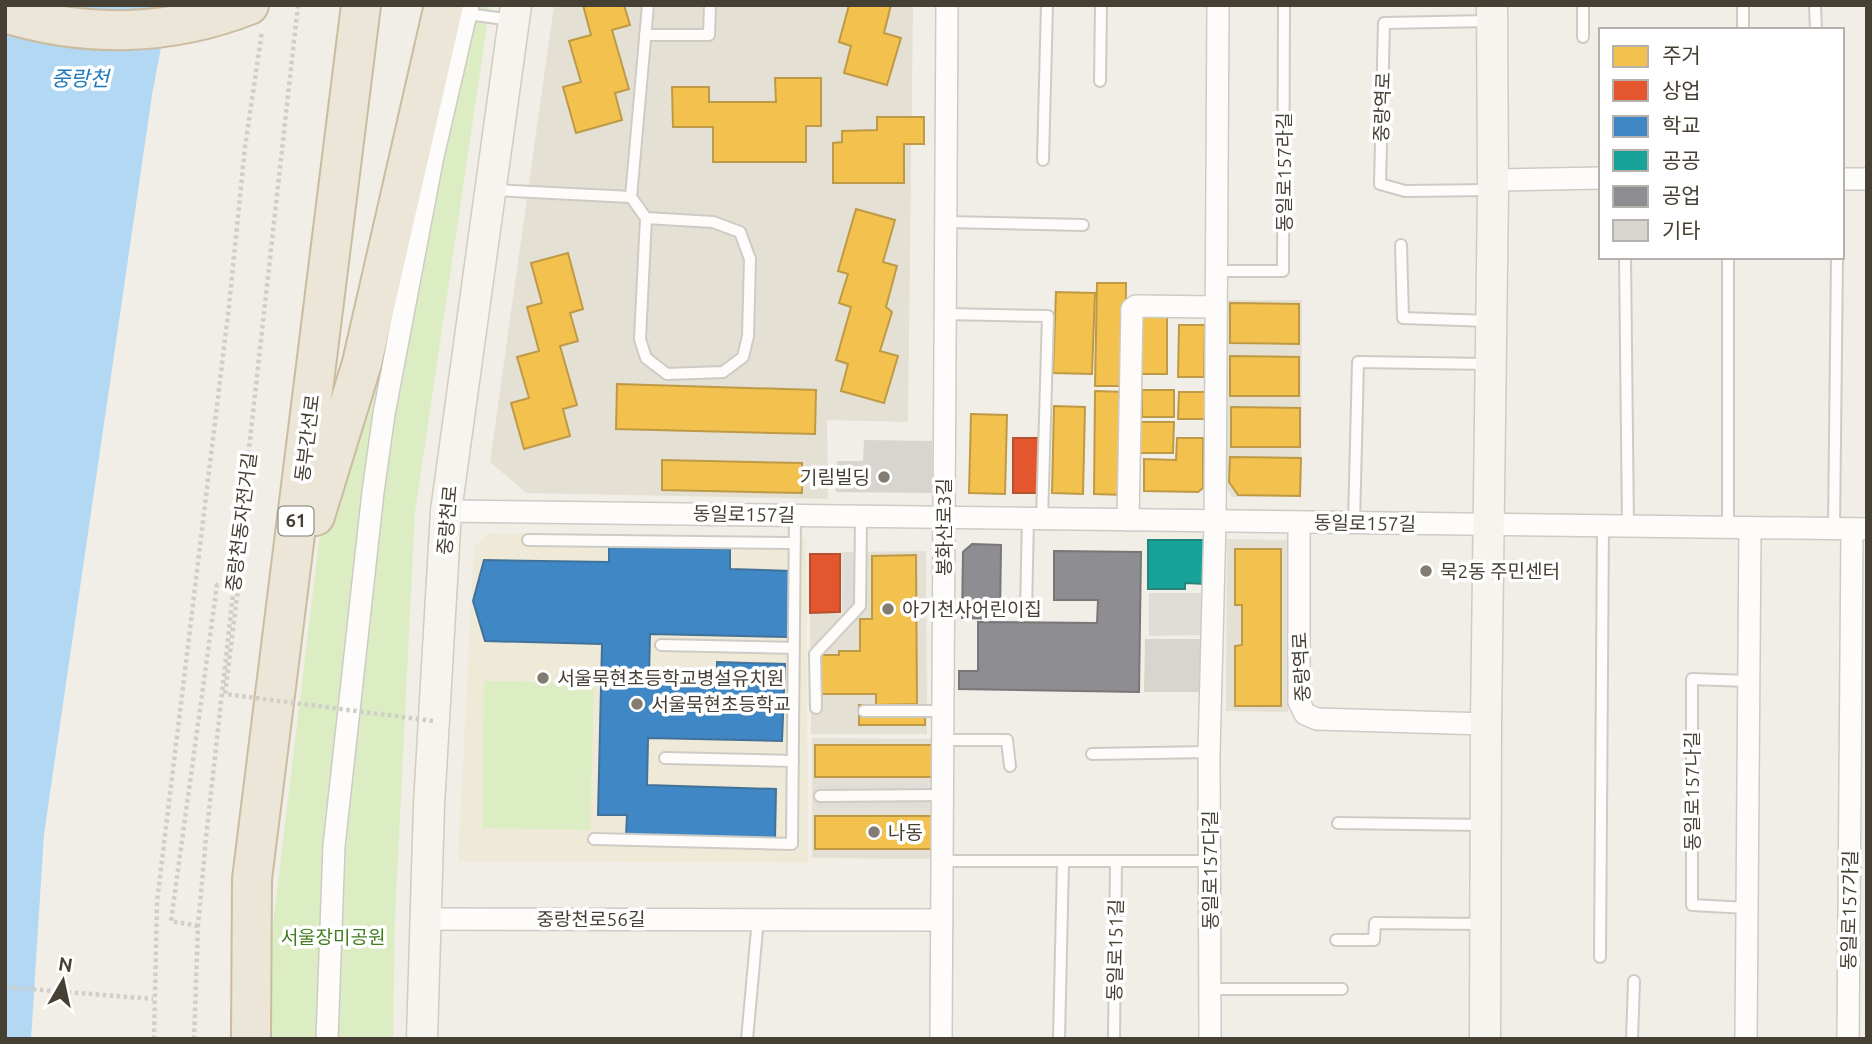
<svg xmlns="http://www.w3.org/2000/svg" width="1872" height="1044" viewBox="0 0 1872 1044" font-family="Ubuntu,'Noto Sans KR',sans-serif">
<rect width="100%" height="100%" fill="#f0eee7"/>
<g fill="#e5e0d4">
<path d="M554,5H913L908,422L827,420L828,499L526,493L490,462Z"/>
<path d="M1224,300H1302L1301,497H1232L1223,481Z"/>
<path d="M1227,539L1290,540L1288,712L1226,711Z"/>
<path d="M926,551L927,734H811L810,614H842L841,552Z"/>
<path d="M812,738L936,739V859L812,858Z"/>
</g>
<path fill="#efe9d8" d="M488,533L806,537L808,863L458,861L474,547Z"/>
<g fill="#dcedc4">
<path d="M452,5H490L415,512L395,918L393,1039H271L272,932L320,533Z"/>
<path d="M484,681L594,683L590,830L482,828Z"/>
</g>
<g fill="#dfddd7">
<path d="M844,552L856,553V611H844Z"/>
<path d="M1149,593H1202V635L1149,636Z"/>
<path d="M928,784V808H818V785Z"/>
</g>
<path fill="#b2d8f3" d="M5,5H169L152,95L44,834L31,1039H5Z"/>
<g fill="#f2c14e" stroke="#be9a46" stroke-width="2">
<path d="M583,5H624L630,25L612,30L629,89L615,93L622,120L576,133L563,87L581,82L569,41L591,35Z"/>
<path d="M849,5H891L884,33L901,38L887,85L844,73L851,46L839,42Z"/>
<path d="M775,78H821V126H806V162H713V127H673L672,87H709V102H776Z"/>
<path d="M877,117H924V144H904V183H833V143L842,142V131L877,130Z"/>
<path d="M856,209L895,220L883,262L897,266L886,307L892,312L880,351L898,356L884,403L841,391L848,364L836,360L851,307L839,303L848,274L838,271Z"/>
<path d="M568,253L583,309L570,313L578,341L560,346L577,405L563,409L570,436L524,449L511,403L529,398L517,357L539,351L527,307L542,303L531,263Z"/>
<path d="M1097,283H1126L1125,386H1095Z"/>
<path d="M1056,292L1095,293L1092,374L1053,373Z"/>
<path d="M1230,303L1299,304V344L1230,343Z"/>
<rect x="1139" y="313" width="28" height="61"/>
<path d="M1179,325H1205L1204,377H1178Z"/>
<path d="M1230,356L1299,357V396H1230Z"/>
<path d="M617,384L816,390L815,434L616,429Z"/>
<rect x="1142" y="390" width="32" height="27"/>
<path d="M1095,391L1125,392L1124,495L1094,494Z"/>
<path d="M1179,392H1205V419H1178Z"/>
<path d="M1054,406L1085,407L1083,494L1052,493Z"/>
<path d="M1231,407L1300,408V447H1231Z"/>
<path d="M971,414L1007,415L1005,494L969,493Z"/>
<path d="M1140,422H1174L1173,453H1140Z"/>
<path d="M1177,438H1203V488L1198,492L1144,491V459L1176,460Z"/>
<path d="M1230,457L1301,458L1300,496L1238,495L1229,482Z"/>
<path d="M662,460L802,463V493L662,490Z"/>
<path d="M1235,549H1281V706H1235V646L1242,645V605H1235Z"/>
<path d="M916,555L917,704L876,705V694H820V655H839V651H860V619H872V556Z"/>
<rect x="859" y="705" width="66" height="20"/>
<rect x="815" y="745" width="117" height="32"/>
<rect x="815" y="816" width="117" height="33"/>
</g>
<g fill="#e4572e" stroke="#b55030" stroke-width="2">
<path d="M1013,438H1039L1038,493H1013Z"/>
<path d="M810,554H840V612L810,613Z"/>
</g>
<path fill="#3f88c5" stroke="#417299" stroke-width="2" d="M609,547L730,549V569L791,571L790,637L650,634L649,676L717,678V662L785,664L782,741L648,738L647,785L776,789L775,840L626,836L627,815H598L602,644L485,641L473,601L484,560L609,562Z"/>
<path fill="#17a398" stroke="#25857a" stroke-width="2" d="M1148,540H1206V584L1185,583V589H1148Z"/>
<g fill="#8d8d92" stroke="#787676" stroke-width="2">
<path d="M972,544L1001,545L1000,619L962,618L963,552Z"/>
<path d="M1054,551L1141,552L1139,692L959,689V671H978V622L1097,623L1098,600H1054Z"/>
</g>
<g fill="#d8d5ce" stroke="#d8d5cd" stroke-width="2">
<path d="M865,441L931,442V492L837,491L838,462H864Z"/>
<path d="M1146,640H1203L1202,691H1145Z"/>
</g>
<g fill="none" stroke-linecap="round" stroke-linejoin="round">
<defs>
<g id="lane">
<path d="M1743,5V30"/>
<path d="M1815,5L1816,30"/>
<path d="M467,14L513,20"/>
<path d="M1489,21L1384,23L1380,184L1405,191L1490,190"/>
<path d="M645,35H709L710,5"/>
<path d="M1583,37V5"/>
<path d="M1100,81L1101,5"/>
<path d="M1043,160L1047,5"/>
<path d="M493,190L631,197"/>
<path d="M646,218L713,222L740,232L750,259L748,336L743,357L723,372L667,374L646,358L640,339L646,218L631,197L648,5"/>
<path d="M946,222L1083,225"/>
<path d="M1401,245L1403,318L1490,321"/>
<path d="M1625,257L1628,526"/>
<path d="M1728,257V527"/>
<path d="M1216,271H1283L1284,5"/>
<path d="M945,314L1048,316L1042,519"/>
<path d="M1354,523L1358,362L1489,364"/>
<path d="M1834,529L1837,257"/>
<path d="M528,540L795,543"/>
<path d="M1026,612L1028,518"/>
<path d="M661,645L794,648"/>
<path d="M816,708L815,654L860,606L861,516"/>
<path d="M864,711H943"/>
<path d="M943,740H1007L1010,766"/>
<path d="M1092,754L1209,752"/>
<path d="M665,758L793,761"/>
<path d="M820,796L942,795"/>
<path d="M1338,823L1483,825"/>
<path d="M594,839L792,844L795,515"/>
<path d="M942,861H1210"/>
<path d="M1747,908L1692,905V679L1748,681"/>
<path d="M1336,940H1374L1375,923L1483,924"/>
<path d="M1600,957L1603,526"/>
<path d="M1210,989H1342"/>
<path d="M747,1039L758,919"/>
<path d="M1059,1039L1063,862"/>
<path d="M1114,1039L1116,861"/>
<path d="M1632,1039L1634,981"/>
</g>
<g id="street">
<path d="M1842,179H1867"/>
<path d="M1493,180L1601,178"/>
<path d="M446,511L1867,529"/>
<path d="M1128,520L1132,309L1136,306L1216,307"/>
<path d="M1299,522V702L1305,714L1317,719L1486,724"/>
<path d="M424,919L942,920"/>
<path d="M327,1039L334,846L373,492L384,414L432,161L468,5"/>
<path d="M941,1039L947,5"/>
<path d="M1210,1039L1209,752L1215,521L1218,5"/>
<path d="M1746,1039L1750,528"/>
<path d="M1848,1039L1852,529"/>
</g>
<g id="secondary">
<path d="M422,1039L429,805L446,511L516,5"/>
<path d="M1485,1039L1486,724L1493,190L1492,5"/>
</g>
<g id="highway">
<path d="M5,13C86,38 170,36 249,5"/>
<path d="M315,516L362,363L444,5"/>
<path d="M251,1039L252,879L361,5"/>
</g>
</defs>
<use href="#lane" stroke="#cecbc5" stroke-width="14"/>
<use href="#street" stroke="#cecbc5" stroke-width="24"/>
<use href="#secondary" stroke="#d1ccbe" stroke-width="33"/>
<use href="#highway" stroke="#cbbca0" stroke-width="42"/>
<g stroke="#d1cec8" stroke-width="4.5" stroke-dasharray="3.5 3.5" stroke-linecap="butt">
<path d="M5,987L153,999"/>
<path d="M154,1039L157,902L229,306L245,147L262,31"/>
<path d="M194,1039L198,926L206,838L298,5"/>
</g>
<use href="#lane" stroke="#fdfcfb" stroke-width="10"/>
<use href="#street" stroke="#fdfcfb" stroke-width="21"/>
<use href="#secondary" stroke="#f6f4ee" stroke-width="30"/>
<use href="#highway" stroke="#ece6d8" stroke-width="38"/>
<path stroke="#d1cec8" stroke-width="4.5" stroke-dasharray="3.5 3.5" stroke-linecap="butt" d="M198,926L171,921L217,585L238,589L225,694L433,721"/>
</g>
<g fill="#827c72" stroke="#fff" stroke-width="2.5">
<circle cx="884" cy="477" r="7"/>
<circle cx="1426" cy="571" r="7"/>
<circle cx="888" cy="609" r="7"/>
<circle cx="543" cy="678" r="7"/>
<circle cx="637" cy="704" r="7"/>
<circle cx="874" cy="832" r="7"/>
</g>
<g text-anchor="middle" stroke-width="7" stroke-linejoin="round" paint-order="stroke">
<rect fill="#fff" stroke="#7e7970" stroke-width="2" x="278.5" y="506.5" width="35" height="29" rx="5"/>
<g font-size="18" font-weight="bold" fill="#463f33">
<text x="296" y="527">61</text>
</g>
<g font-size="19" fill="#463f33" stroke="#fff">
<text transform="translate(1382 107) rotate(-88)" y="7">중랑역로</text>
<text transform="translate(1284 172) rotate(-90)" y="7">동일로157라길</text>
<text transform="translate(307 438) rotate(-83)" y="7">동부간선로</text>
<text transform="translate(744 514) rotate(1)" y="7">동일로157길</text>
<text transform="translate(447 520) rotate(-85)" y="7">중랑천로</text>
<text transform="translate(241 522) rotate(-83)" y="7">중랑천동자전거길</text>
<text transform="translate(1365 523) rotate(1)" y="7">동일로157길</text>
<text transform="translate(944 527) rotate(-90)" y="7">봉화산로3길</text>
<text transform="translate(1301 667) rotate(-93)" y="7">중랑역로</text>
<text transform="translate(1692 791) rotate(-90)" y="7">동일로157나길</text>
<text transform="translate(1210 870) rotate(-90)" y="7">동일로157다길</text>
<text transform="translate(1849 910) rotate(-89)" y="7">동일로157가길</text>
<text x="591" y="926">중랑천로56길</text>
<text transform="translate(1115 950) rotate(-89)" y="7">동일로151길</text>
</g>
<g font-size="19" fill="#463f33" stroke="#fff" text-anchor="start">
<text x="870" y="484" text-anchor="end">기림빌딩</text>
<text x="1440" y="578">묵2동 주민센터</text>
<text x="902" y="616">아기천사어린이집</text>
<text x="557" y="685">서울묵현초등학교병설유치원</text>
<text x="651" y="711">서울묵현초등학교</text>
<text x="888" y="839">나동</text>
</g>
<g font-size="19" fill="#427e20" stroke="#fff">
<text x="333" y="944">서울장미공원</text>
</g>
<g font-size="21" font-style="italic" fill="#2179bd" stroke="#fff">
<text x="80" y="86">중랑천</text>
</g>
</g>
<rect width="1872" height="1044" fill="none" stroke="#463f33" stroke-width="14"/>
<rect x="1599" y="28" width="245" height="231" fill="#ffffff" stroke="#b5b2ad" stroke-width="2"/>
<rect x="1613" y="46" width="35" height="21" fill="#f2c14e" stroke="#b5b2ad" stroke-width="2"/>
<text x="1662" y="63" font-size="21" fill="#463f33">주거</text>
<rect x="1613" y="80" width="35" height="21" fill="#e4572e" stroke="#b5b2ad" stroke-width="2"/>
<text x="1662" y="98" font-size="21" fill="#463f33">상업</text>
<rect x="1613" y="116" width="35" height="21" fill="#3f88c5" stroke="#b5b2ad" stroke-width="2"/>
<text x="1662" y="133" font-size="21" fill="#463f33">학교</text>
<rect x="1613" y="150" width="35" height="21" fill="#17a398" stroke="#b5b2ad" stroke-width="2"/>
<text x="1662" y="168" font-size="21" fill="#463f33">공공</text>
<rect x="1613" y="186" width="35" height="21" fill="#8d8d92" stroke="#b5b2ad" stroke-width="2"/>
<text x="1662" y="203" font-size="21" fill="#463f33">공업</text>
<rect x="1613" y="220" width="35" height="21" fill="#d8d5ce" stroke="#b5b2ad" stroke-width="2"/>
<text x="1662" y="238" font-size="21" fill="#463f33">기타</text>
<g transform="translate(63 981) rotate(9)" stroke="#ffffff" stroke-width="5" paint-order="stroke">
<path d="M0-5L12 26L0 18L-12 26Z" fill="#463f33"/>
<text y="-10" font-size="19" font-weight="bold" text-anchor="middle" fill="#463f33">N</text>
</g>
</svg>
